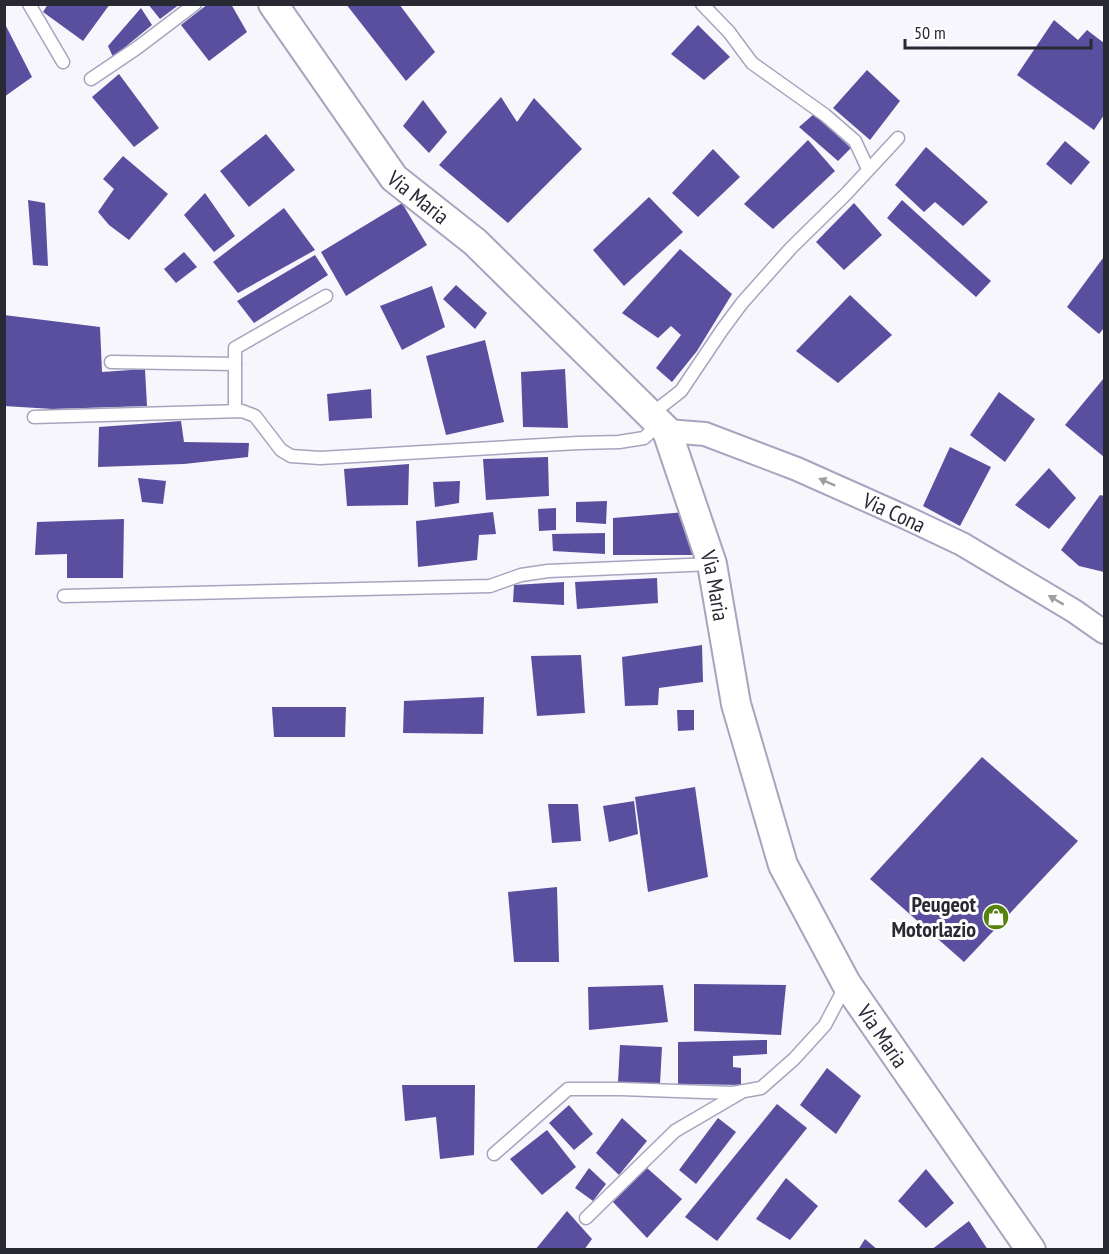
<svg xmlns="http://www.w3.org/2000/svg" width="1109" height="1254" viewBox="0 0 1109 1254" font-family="'PT Sans Narrow',sans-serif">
<rect width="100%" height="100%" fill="#f6f6fc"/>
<g fill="#5a4f9e">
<path d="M48,4H110L83,41L43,12Z"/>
<path d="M148,4H180L160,19Z"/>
<path d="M208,4H231L247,32L209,61L181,25Z"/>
<path d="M346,4H399L435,52L406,81Z"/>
<path d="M141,8L152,25L113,57L108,46Z"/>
<path d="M1054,20L1078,40L1087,30L1104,43V115L1094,130L1017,75Z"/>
<path d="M698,25L730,57L704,80L671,54Z"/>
<path d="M6,26L32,77L4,97V27Z"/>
<path d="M867,70L900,101L870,140L833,108Z"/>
<path d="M119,74L159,128L134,147L92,97Z"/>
<path d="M501,97L517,122L534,98L582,149L508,223L439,165Z"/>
<path d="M423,100L447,132L429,153L403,126Z"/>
<path d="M814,114L851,148L838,161L799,127Z"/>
<path d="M266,134L295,170L249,207L220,171Z"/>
<path d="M808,140L835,171L773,229L744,204Z"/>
<path d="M1065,141L1090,162L1071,185L1046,164Z"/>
<path d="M926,147L988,202L963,226L935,202L924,212L895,185Z"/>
<path d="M713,149L740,177L698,217L672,193Z"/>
<path d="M123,156L168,194L129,240L109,225L98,212L114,189L103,179Z"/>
<path d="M205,193L235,236L214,252L184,215Z"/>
<path d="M649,197L683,232L624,286L593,250Z"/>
<path d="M28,200L45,203L48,266L33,265Z"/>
<path d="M902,200L991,281L976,297L887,218Z"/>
<path d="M402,203L427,245L346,296L321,252Z"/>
<path d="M854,203L882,235L844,270L816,242Z"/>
<path d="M284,208L315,250L238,293L213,262Z"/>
<path d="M680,249L732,294L697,351L672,382L656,368L681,335L671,326L658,338L622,313Z"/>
<path d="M184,252L197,267L176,283L164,269Z"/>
<path d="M315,255L328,275L254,323L237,301Z"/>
<path d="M1103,258L1104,259V328L1099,334L1067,307Z"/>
<path d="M456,285L487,313L475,329L443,299Z"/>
<path d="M432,286L445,327L402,350L380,306Z"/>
<path d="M850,295L892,335L838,383L796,351Z"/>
<path d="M4,315L100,327L102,372L145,369L147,406L53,409L4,406Z"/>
<path d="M485,340L504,422L446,435L426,356Z"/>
<path d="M565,369L568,428L523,427L521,372Z"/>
<path d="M1104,378V457L1065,425Z"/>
<path d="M371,389L372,418L329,421L327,394Z"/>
<path d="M999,392L1035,419L1005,462L970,435Z"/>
<path d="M181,421L184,442L249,443L248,457L184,464L98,467L99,427Z"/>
<path d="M950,447L991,467L960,526L923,506Z"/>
<path d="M548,457L549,496L486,500L483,459Z"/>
<path d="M409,464L408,505L347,506L344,469Z"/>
<path d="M1049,468L1076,498L1049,529L1015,505Z"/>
<path d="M138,478L166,481L163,504L142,502Z"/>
<path d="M460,481L459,503L435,507L433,482Z"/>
<path d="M1100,495L1104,496V572L1079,566L1061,550Z"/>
<path d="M607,501L606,524L576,522V502Z"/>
<path d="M556,508V530L539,531L538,509Z"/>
<path d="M493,512L496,534L479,535L477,560L418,567L416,521Z"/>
<path d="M686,512L696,555H613V518Z"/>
<path d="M124,519L123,578H67V554L35,555L37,522Z"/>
<path d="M605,533V554L553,551L552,534Z"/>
<path d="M657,578L658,603L577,609L575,582Z"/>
<path d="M564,582V605L513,602L514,585Z"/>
<path d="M702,645L703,682L659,688L658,705L625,706L622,657Z"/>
<path d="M581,655L585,713L537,716L531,656Z"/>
<path d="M484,697L483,734L403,733L404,701Z"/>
<path d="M272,707H346L345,737H274Z"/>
<path d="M677,710H694V730L678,731Z"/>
<path d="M982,757L1078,841L964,962L870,879Z"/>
<path d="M695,787L708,877L648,892L635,797Z"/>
<path d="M634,801L638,834L609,842L603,806Z"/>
<path d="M548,804H578L581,841L552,843Z"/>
<path d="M557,887L559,962H514L508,892Z"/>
<path d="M694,984L786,985L781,1035L694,1031Z"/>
<path d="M663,985L668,1022L589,1030L588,987Z"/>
<path d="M767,1040V1054L733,1056V1067L741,1068V1085L678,1084V1042Z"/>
<path d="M620,1045L662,1047L660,1084L618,1082Z"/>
<path d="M827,1068L861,1096L836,1134L800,1105Z"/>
<path d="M402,1085H475L474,1155L440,1159L436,1117L405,1121Z"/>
<path d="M777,1104L807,1128L717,1241L685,1217Z"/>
<path d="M569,1105L593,1134L574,1150L549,1123Z"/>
<path d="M622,1118L647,1141L619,1175L596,1153Z"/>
<path d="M718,1118L736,1132L696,1184L679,1170Z"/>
<path d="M547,1130L576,1167L542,1195L510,1159Z"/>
<path d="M589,1168L606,1184L593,1201L575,1188Z"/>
<path d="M647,1168L682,1199L647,1238L613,1202Z"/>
<path d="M926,1169L954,1203L926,1228L898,1201Z"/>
<path d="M786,1178L818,1206L790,1240L756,1219Z"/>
<path d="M567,1211L592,1239L584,1250H535Z"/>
<path d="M969,1221L988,1250H931Z"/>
<path d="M865,1239L878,1250H858Z"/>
</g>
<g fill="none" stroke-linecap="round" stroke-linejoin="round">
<defs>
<g id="service">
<path d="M29,4L63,62"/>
<path d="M702,4L729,32L752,63L825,115L855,141L868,169"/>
<path d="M91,79L137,48L195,4"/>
<path d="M111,362L235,364"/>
<path d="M235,411V348L326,296"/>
<path d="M650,415L681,391L722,330L742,303L791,248L846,194L898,138"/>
<path d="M34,417L242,411L255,416L281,450L291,456L320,458L578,443L619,442L644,438L659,424"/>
<path d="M64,596L490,586L521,575L548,571L712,564"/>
<path d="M494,1154L568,1089H621L733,1093L761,1088L794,1059L825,1025L846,985"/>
<path d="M586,1218L675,1131L740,1093"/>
</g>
<g id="minor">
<path id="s1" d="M667,431L705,434L797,469L907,518L962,544L1074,611L1104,632"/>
</g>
<g id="tertiary">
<path id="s2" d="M273,4L394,178L475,242L667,431L712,564L736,704L783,865L846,983L1031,1250"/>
</g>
</defs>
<use href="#service" stroke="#a6a5bf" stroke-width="15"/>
<use href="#minor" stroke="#a6a5bf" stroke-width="26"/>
<use href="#tertiary" stroke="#a6a5bf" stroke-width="32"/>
<use href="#service" stroke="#fff" stroke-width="12"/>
<use href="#minor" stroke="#fff" stroke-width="22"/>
<use href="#tertiary" stroke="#fff" stroke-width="28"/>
</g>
<defs><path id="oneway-solid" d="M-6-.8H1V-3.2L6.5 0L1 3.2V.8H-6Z" transform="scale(1.5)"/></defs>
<g fill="#9f9fa3">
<use href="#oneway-solid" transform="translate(827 482) rotate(-156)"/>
<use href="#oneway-solid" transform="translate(1056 600) rotate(-149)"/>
</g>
<defs>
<symbol id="shop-disc" viewBox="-11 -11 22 22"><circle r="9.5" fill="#56820d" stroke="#fff"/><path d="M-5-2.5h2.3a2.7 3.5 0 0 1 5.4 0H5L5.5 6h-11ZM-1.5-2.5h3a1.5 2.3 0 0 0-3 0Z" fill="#fff"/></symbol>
</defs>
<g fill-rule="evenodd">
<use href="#shop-disc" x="981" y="902" width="30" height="30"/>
</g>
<g text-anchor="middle" stroke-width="6" stroke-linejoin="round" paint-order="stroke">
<g font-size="22" fill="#292933" stroke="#fff">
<text dy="8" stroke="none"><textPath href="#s2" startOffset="243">Via Maria</textPath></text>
<text dy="8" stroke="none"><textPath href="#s1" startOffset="243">Via Cona</textPath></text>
<text dy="8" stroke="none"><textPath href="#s2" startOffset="747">Via Maria</textPath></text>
<text dy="8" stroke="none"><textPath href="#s2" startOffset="1233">Via Maria</textPath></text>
</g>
<g font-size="22" font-weight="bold" fill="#292933" stroke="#fff" text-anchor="end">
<text x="976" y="912">Peugeot<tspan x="976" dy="25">Motorlazio</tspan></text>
</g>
</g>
<rect width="1109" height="1254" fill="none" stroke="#292933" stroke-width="12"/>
<path d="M905 39v9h186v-9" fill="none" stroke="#292933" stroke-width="3"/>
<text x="914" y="39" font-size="18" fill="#292933" stroke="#ffffff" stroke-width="4.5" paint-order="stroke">50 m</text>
</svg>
